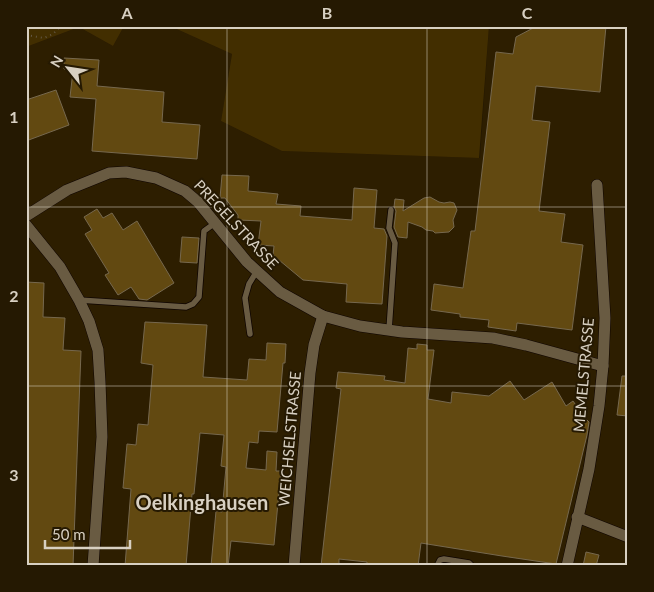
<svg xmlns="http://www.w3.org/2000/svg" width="654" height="592" viewBox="0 0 654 592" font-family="Lato,sans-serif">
<rect width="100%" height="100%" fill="#251902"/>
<path fill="#2d1e00" d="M124,26H170L232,54L221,121L282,151L480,158L489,26H628V566H26V47L79,27L113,46Z"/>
<g fill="#422e00">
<path d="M26,26H124L113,46L79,27L26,47Z"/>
<path d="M170,26H489L479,158L282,151L221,121L232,54Z"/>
</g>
<g fill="#624911" stroke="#76684e">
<path d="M537,26H606L600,92L536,86L532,120L550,122L539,211L565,214L561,242L583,245L572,330L517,323L516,331L488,327L489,320L460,317V314L431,310L434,284L463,288L471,231H475L496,52L513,54L516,37Z"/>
<path d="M64,58L99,60L97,86L164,92L162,122L200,125L197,159L92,151L96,99L70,97L73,71L64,69Z"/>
<path d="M56,90L69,125L26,141V100Z"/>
<path d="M222,175L249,176L248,191L278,194L276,204L301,206L300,216L352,220L354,188L377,190L374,228L384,229L387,236L382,304L346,302L347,284L303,280L273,255L274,246L258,245L261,221L238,220V215L225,198H220Z"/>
<path d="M430,197L439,202L444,203L450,202L454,203L457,210L453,220L454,227L449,232L435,233L433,231L426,230L422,227L408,222L407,238L398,237L394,227L396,211L394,207L395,199L404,200L403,211L424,198Z"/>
<path d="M97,209L103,218L112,213L123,230L137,221L174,283L147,300L139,299L131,287L118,295L105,275L109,273L85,234L92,230L84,217Z"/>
<path d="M182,237L199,238L197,263L180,262Z"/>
<path d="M26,282L44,283L43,317L65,318L63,350L81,351L73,566H26Z"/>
<path d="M145,322L207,325L203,377L247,380L249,359L266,360L267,343L286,344L285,363H283L277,432L259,431L258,443L249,442L246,468L266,470L267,451L277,452L276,471H281L274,545L231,541L228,566H211L216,511L222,512L226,467L221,466L224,435L200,433L194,494H192L186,566H125L131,489L123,488L127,444L136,445L138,424L148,425L153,365L141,363Z"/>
<path d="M417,344L427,345V350H434L428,399L451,403L452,392L489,396L510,381L524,400L552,382L566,406L573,401L585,418L589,422L587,435L556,564L502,556L421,543L418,566H367V562L339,559V566H321L341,389L336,388L338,372L385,376L384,380L405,383L408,348L417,349Z"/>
<path d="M622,376H628V416L617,415Z"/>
<path d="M586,552L599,555L596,566H583Z"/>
</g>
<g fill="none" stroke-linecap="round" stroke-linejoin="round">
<defs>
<g id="lane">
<path d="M79,300L186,307L193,304L199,297L204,231L215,223"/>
<path d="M389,330L395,243L389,228L391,210"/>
<path d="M250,334L245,298L249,284L257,271"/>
<path d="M437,566L440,560L444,559L469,563L472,566"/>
</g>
<g id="street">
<path d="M26,216L67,190L109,173L126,172L156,178L185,191L198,202L247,262L280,292L323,316L360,326L402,332L493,338L526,345L603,366"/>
<path d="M26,225L60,267L79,300L89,321L98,350L100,382L102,437L93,566"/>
<path d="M577,517L628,537"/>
<path d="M294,566L310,373L314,345L323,316"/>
<path d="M567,566L589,469L599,406L603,366L605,318L597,185"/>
</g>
</defs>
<use href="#lane" stroke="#0e0400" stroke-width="7"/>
<use href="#street" stroke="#0e0400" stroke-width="12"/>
<path stroke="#635844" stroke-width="2" stroke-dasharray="1 4" stroke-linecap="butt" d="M26,35L44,38L53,34L61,26"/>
<use href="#lane" stroke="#695b42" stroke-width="5.5"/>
<use href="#street" stroke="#695b42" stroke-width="11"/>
</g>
<path fill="none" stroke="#d8d0c2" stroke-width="1" stroke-opacity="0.55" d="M227,26V566M427,26V566M26,207H628M26,386H628"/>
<g text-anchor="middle" stroke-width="4" stroke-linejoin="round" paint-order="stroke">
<g font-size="15" fill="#d8d0c2" stroke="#251902">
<text transform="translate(236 225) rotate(47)" y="5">PREGELSTRASSE</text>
<text transform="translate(584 375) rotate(-85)" y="5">MEMELSTRASSE</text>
<text transform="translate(290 439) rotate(-85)" y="5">WEICHSELSTRASSE</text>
</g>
<g font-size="20" font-weight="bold" fill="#d8d0c2" stroke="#251902">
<text x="202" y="510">Oelkinghausen</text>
</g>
</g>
<rect width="654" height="592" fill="none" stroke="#251902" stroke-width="55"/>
<g transform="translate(68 68) rotate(300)" stroke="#251902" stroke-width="4" paint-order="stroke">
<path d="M0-4L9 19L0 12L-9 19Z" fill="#d8d0c2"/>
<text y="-8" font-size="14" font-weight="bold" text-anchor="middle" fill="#d8d0c2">N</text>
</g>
<path d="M45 540v8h85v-8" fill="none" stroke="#d8d0c2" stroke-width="2.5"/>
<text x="52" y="540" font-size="15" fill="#d8d0c2" stroke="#251902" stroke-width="4" paint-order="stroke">50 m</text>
<rect x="28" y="28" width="598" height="536" fill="none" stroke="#d8d0c2" stroke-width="2"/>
<g font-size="16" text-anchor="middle" font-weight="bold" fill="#d8d0c2">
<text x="127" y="19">A</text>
<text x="327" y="19">B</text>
<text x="527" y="19">C</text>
<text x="14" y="123">1</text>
<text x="14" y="302">2</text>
<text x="14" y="481">3</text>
</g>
</svg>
